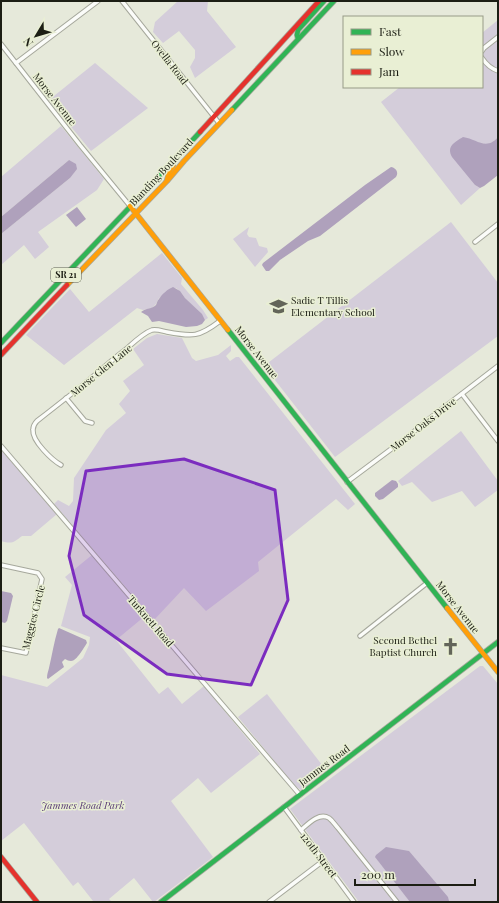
<svg xmlns="http://www.w3.org/2000/svg" width="499" height="903" viewBox="0 0 499 903" font-family="'Playfair Display',serif">
<rect width="100%" height="100%" fill="#e6e9da"/>
<g fill="#d4cdda">
<path d="M178,1H208L207,11L236,47L195,78L190,67L195,58V50L179,31L163,43L153,32L155,22Z"/>
<path d="M498,20V137C488,149 478,143 466,138L475,185L480,188L461,205L381,102L400,87H482V33Z"/>
<path d="M95,63L148,108L91,151L49,100Z"/>
<path d="M61,126L104,179L97,190L38,232L49,247L35,259L24,245L1,265V234L70,178L69,160L1,217V177Z"/>
<path d="M451,222L498,283V336L335,457L264,366Z"/>
<path d="M249,227L247,234L249,237L256,238L259,246L267,248L268,252L255,267L233,239Z"/>
<path d="M162,253L182,278L181,284L203,310L208,318L205,320C200,310 192,306 185,298C182,294 180,291 176,288L159,298L156,304L152,308L143,310L137,308L64,365L26,335L70,289L89,312Z"/>
<path d="M157,334L182,338L192,358L196,361L218,355L231,345V351L226,356L230,361L236,357H239L355,504L348,510L336,499L258,562L259,571L206,611L184,588L154,620L54,504L58,500L69,506L73,501L74,478L106,430L126,413L119,404L130,391L123,381L144,365L133,349L147,338Z"/>
<path d="M461,431L498,481V490L475,507L462,491L432,502L412,482L402,486L398,481Z"/>
<path d="M1,450L57,514L31,536H22C13,543 12,544 1,541Z"/>
<path d="M92,555L145,616L116,640L159,694L168,687L182,704L204,686L260,754L211,793L198,778L171,801L213,857L154,902H153L134,878L109,899L112,902H91L93,901L78,882L73,886L24,823L1,841V675L47,687L83,658L89,645L90,637L61,626L72,585L65,577Z"/>
<path d="M480,666H483L498,684V902H359L290,809Z"/>
<path d="M267,694L326,770L301,790L295,786L238,717Z"/>
</g>
<g fill="#afa1bc">
<path d="M463,137C477,139 486,151 498,137V175L484,186L480,188L475,185L452,157C446,146 455,142 463,137Z"/>
<path d="M69,160L76,164L77,169L70,178L1,234V217Z"/>
<path d="M391,167C396,168 399,172 396,177L320,236L308,241L280,260L269,271H266L262,265L263,263L365,185Z"/>
<path d="M77,207L86,219L76,227L66,215Z"/>
<path d="M173,287L180,291L185,298L202,314L205,320L202,324L197,326L186,327L159,321L152,322L148,316L141,312C146,308 152,309 156,305C157,303 157,301 159,299C162,294 168,289 173,287Z"/>
<path d="M392,480L396,481L398,484V487L383,499L379,500L375,496V493Z"/>
<path d="M1,591L11,593L13,596L7,621L5,623L1,622Z"/>
<path d="M59,628L86,640L87,643C84,647 77,661 71,661C69,661 67,660 65,659L62,662L64,667L48,679L47,678C47,674 48,672 49,668C52,655 54,642 58,629Z"/>
<path d="M386,847L409,851L448,897L449,901L447,902H410L375,857L376,855Z"/>
</g>
<g fill="none" stroke-linecap="round" stroke-linejoin="round">
<defs>
<g id="street">
<path d="M122,1L219,123"/>
<path d="M1,44L80,145L130,206"/>
<path d="M482,51L484,48L498,37"/>
<path d="M482,58C486,64 492,69 498,71"/>
<path d="M16,63L98,1"/>
<path d="M475,242L498,224"/>
<path d="M462,394L498,441"/>
<path d="M66,398L85,421L92,423"/>
<path d="M1,446L300,795"/>
<path d="M61,465C52,460 32,441 33,430C33,426 35,423 37,421C55,407 73,393 90,379C102,369 113,359 125,350C132,344 143,333 152,330C157,329 162,331 167,332C193,337 199,337 220,321"/>
<path d="M347,482L406,438L429,419L498,366"/>
<path d="M1,565L38,573L42,579L26,653L1,648"/>
<path d="M360,636L427,583"/>
<path d="M284,807L354,902"/>
<path d="M301,830C308,824 319,812 329,818C333,821 335,825 338,828L397,902"/>
<path d="M269,902L323,861"/>
</g>
<g id="fast">
<path d="M298,39L297,35L298,30L324,1"/>
<path d="M232,110L334,1"/>
<path d="M228,330L447,608"/>
<path d="M1,343L164,171L200,132"/>
<path d="M161,902L498,642"/>
</g>
<g id="slow">
<path d="M167,180L169,172L173,166V161"/>
<path d="M130,206L228,330"/>
<path d="M67,285L167,181L184,161L232,110"/>
<path d="M447,608L498,672"/>
</g>
<g id="jam">
<path d="M200,132L319,1"/>
<path d="M1,355L67,285"/>
<path d="M1,857L37,902"/>
</g>
</defs>
<use href="#street" stroke="#a6a89c" stroke-width="5.5"/>
<use href="#fast" stroke="#a6a89c" stroke-width="6"/>
<use href="#slow" stroke="#a6a89c" stroke-width="6"/>
<use href="#jam" stroke="#a6a89c" stroke-width="6"/>
<use href="#street" stroke="#fbfcf9" stroke-width="3.5"/>
<use href="#fast" stroke="#30b455" stroke-width="4.5"/>
<use href="#slow" stroke="#ff9f0a" stroke-width="4.5"/>
<use href="#jam" stroke="#e5322d" stroke-width="4.5"/>
</g>
<path fill="#7b2cbf" fill-opacity="0.2" stroke="#7b2cbf" stroke-width="3" stroke-linejoin="round" d="M184,459L275,490L288,600L251,685L167,674L84,615L69,556L86,471Z"/>
<defs>
<symbol id="school-bare" viewBox="-9 -9 18 18"><path d="M0-5L7-2L0 1L-7-2ZM-4 1L0 2.5L4 1V4Q0 6-4 4Z" fill="#636559" stroke="#e9efd4" stroke-width="2.5" paint-order="stroke"/></symbol>
<symbol id="church-bare" viewBox="-9 -9 18 18"><path d="M-1.2-6h2.4v3.5h3.3v2.4h-3.3V6h-2.4V-.1h-3.3v-2.4h3.3Z" fill="#636559" stroke="#e9efd4" stroke-width="2.5" paint-order="stroke"/></symbol>
</defs>
<g fill-rule="evenodd">
<use href="#school-bare" x="266" y="294" width="25" height="25"/>
<use href="#church-bare" x="438" y="634" width="25" height="25"/>
</g>
<g text-anchor="middle" stroke-width="3" stroke-linejoin="round" paint-order="stroke">
<rect fill="#e9efd4" stroke="#5a5d4e" stroke-width="1" x="51" y="268" width="30" height="14" rx="3"/>
<g font-size="9" font-weight="bold" fill="#1c1e14">
<text x="66" y="278">SR 21</text>
</g>
<g font-size="10" fill="#1c1e14" stroke="#e9efd4">
<text transform="translate(170 62) rotate(52)" y="4">Ovella Road</text>
<text transform="translate(55 99) rotate(52)" y="4">Morse Avenue</text>
<text transform="translate(161 172) rotate(-47)" y="4">Blanding Boulevard</text>
<text transform="translate(257 352) rotate(52)" y="4">Morse Avenue</text>
<text transform="translate(101 370) rotate(-39)" y="4">Morse Glen Lane</text>
<text transform="translate(423 424) rotate(-38)" y="4">Morse Oaks Drive</text>
<text transform="translate(458 607) rotate(52)" y="4">Morse Avenue</text>
<text transform="translate(33 617) rotate(-76)" y="4">Maggies Circle</text>
<text transform="translate(151 621) rotate(49)" y="4">Turknett Road</text>
<text transform="translate(324 765) rotate(-37)" y="4">Jammes Road</text>
<text transform="translate(319 855) rotate(53)" y="4">120th Street</text>
</g>
<g font-size="10" fill="#1c1e14" stroke="#e9efd4" text-anchor="start">
<text x="291" y="304">Sadie T Tillis<tspan x="291" dy="12">Elementary School</tspan></text>
<text x="437" y="644" text-anchor="end">Second Bethel<tspan x="437" dy="12">Baptist Church</tspan></text>
</g>
<g font-size="10" font-style="italic" fill="#5a3c77" stroke="#e9efd4">
<text x="83" y="809">Jammes Road Park</text>
</g>
</g>
<rect width="499" height="903" fill="none" stroke="#1c1e14" stroke-width="4"/>
<rect x="343" y="16" width="140" height="72" fill="#e9efd4" stroke="#979b87"/>
<rect x="351" y="29" width="20" height="6" fill="#30b455" stroke="#979b87"/>
<text x="379" y="36" font-size="12" fill="#1c1e14">Fast</text>
<rect x="351" y="49" width="20" height="6" fill="#ff9f0a" stroke="#979b87"/>
<text x="379" y="56" font-size="12" fill="#1c1e14">Slow</text>
<rect x="351" y="69" width="20" height="6" fill="#e5322d" stroke="#979b87"/>
<text x="379" y="76" font-size="12" fill="#1c1e14">Jam</text>
<g transform="translate(36 36) rotate(232)" stroke="#e9efd4" stroke-width="3" paint-order="stroke">
<path d="M0-3L7 15L0 10L-7 15Z" fill="#1c1e14"/>
<text y="-6" font-size="11" font-weight="bold" text-anchor="middle" fill="#1c1e14">N</text>
</g>
<path d="M355 879v6h120v-6" fill="none" stroke="#1c1e14" stroke-width="2"/>
<text x="361" y="879" font-size="12" fill="#1c1e14" stroke="#e9efd4" stroke-width="3" paint-order="stroke">200 m</text>
</svg>
